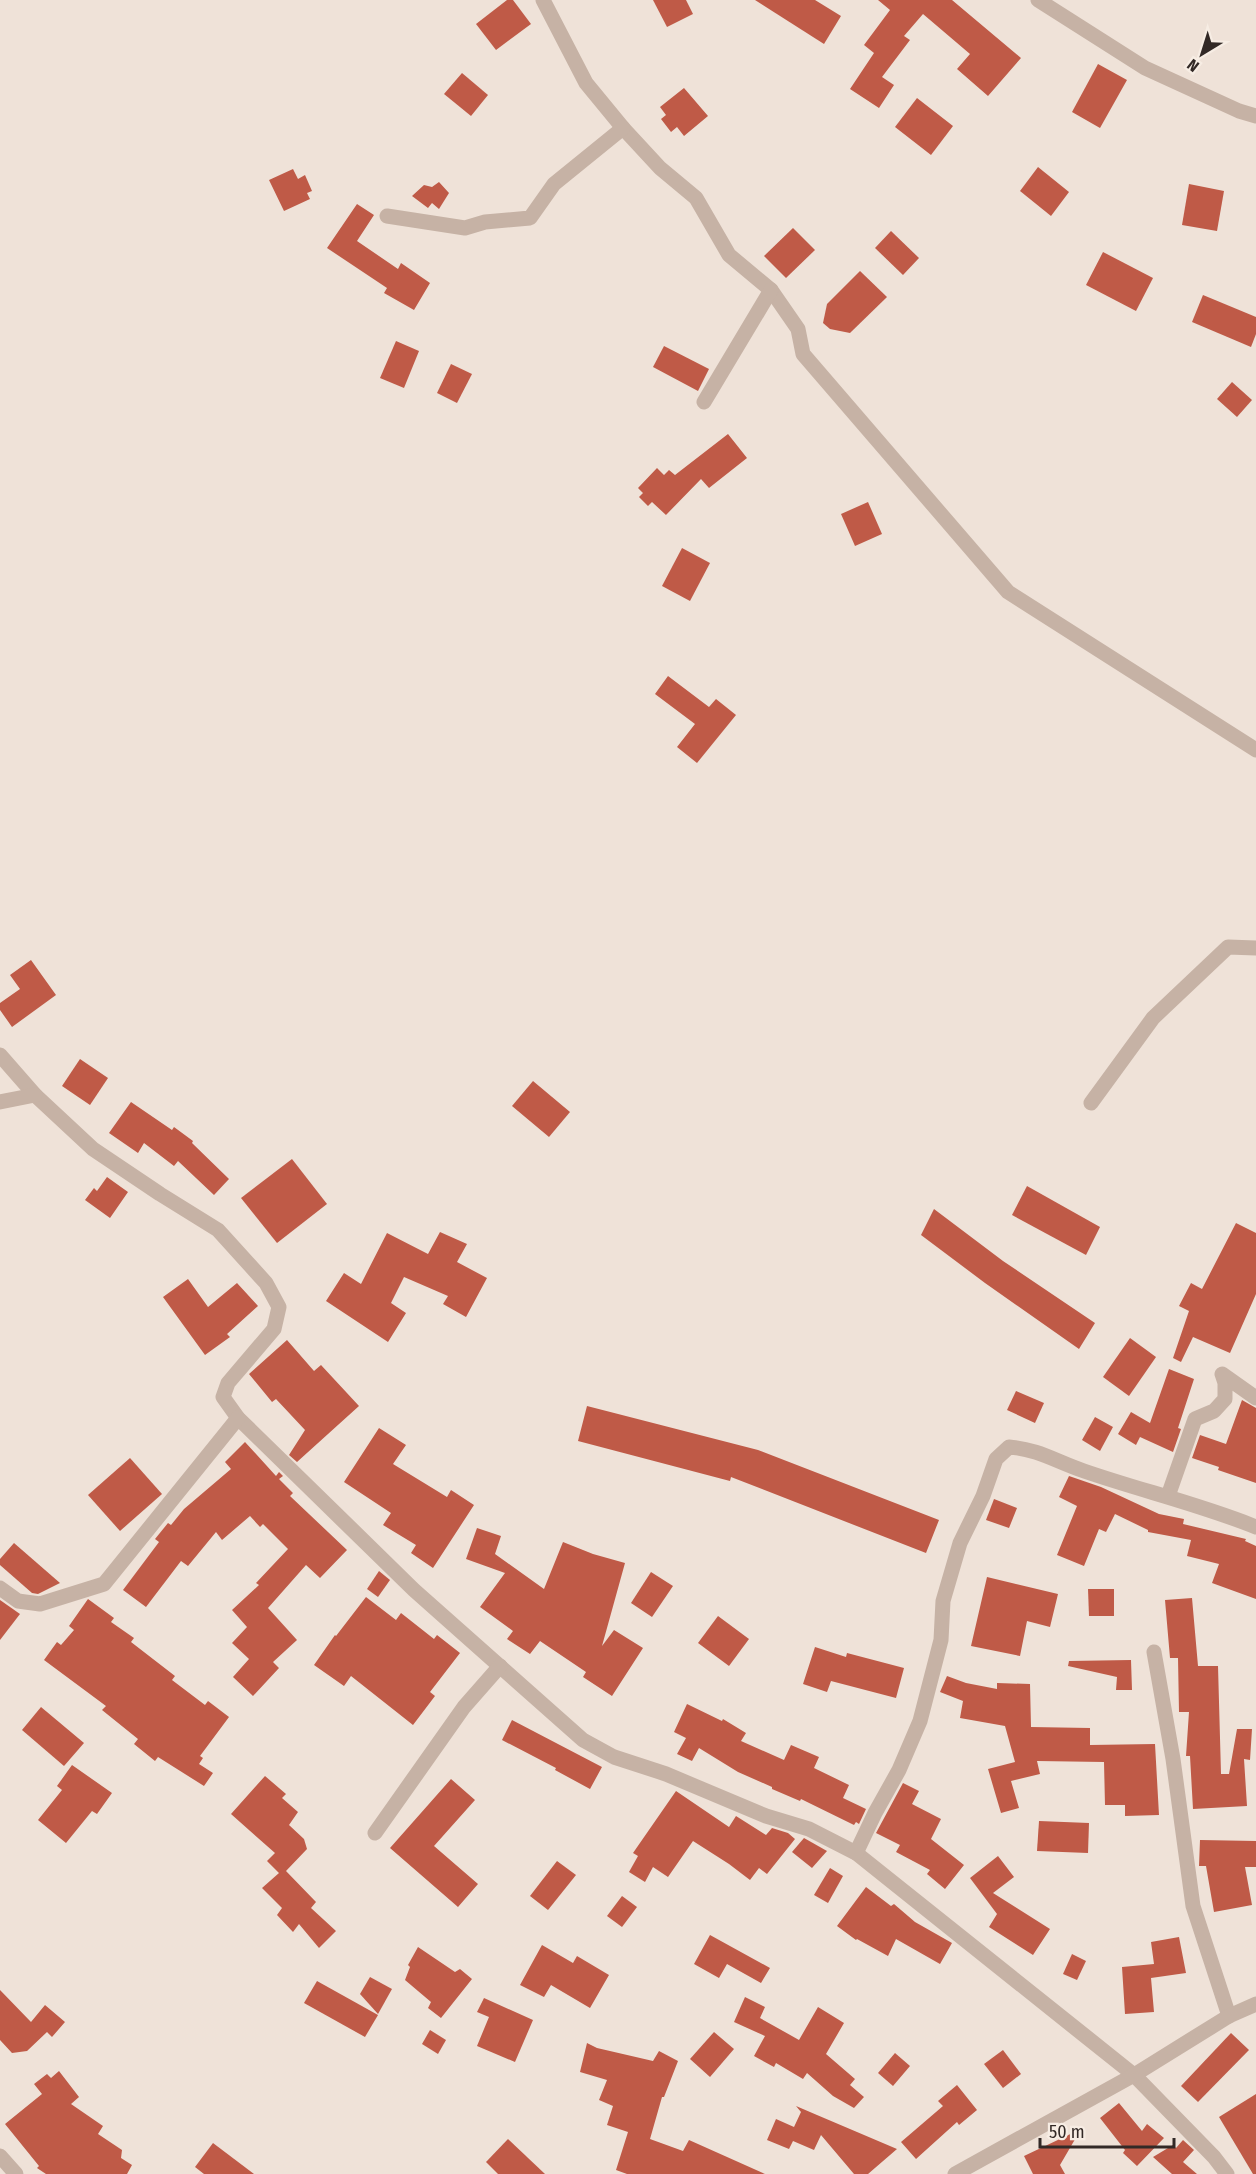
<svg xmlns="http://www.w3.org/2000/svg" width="1256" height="2174" viewBox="0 0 1256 2174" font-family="'Fira Sans Condensed',sans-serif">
<rect width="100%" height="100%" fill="#efe2d8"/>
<g fill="#bf5a47">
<path d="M507,0H513L531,24L496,50L476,24Z"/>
<path d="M653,0H686L693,14L667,27Z"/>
<path d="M755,0H815L841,16L824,44Z"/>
<path d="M878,0H952L1021,58L988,96L957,69L970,54L923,14L904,36L910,40L882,77L894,85L879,108L850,89L874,53L864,45L890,10Z"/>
<path d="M1098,64L1127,80L1100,128L1072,112Z"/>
<path d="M462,73L488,95L471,116L444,94Z"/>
<path d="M684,88L708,116L684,136L677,127L671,132L661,119L666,115L660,107Z"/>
<path d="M917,98L953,126L931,155L895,127Z"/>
<path d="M1038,167L1069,192L1051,216L1020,191Z"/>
<path d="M293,169L298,179L305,175L312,191L307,193L310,199L284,211L269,180Z"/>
<path d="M439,182L449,193L439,209L432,203L428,208L412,196L424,185L432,187Z"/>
<path d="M1189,184L1224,191L1217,231L1182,225Z"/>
<path d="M357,204L374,215L357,241L398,269L401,263L430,283L414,310L384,293L387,288L327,248Z"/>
<path d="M793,228L815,250L786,278L764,256Z"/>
<path d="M891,231L919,258L903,275L875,248Z"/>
<path d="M1103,252L1153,278L1136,311L1086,285Z"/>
<path d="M860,271L887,297L850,333L830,329L823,323L827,304Z"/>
<path d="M1203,295L1256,317V334L1251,347L1192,322Z"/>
<path d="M396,341L419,351L404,388L380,378Z"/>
<path d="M664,346L709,369L698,391L653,367Z"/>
<path d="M451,364L472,374L457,403L437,393Z"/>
<path d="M1232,382L1252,400L1237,417L1217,399Z"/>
<path d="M728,434L747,458L709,488L701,479L666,515L652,502L648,506L639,497L643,493L638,488L657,468L664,475L669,470L675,475Z"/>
<path d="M868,502L882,534L855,546L841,514Z"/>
<path d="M682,548L710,563L690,601L662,586Z"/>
<path d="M668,676L709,707L716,699L736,715L697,763L677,747L695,724L655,694Z"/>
<path d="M31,960L56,995L12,1027L0,1010V1003L20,989L10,975Z"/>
<path d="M80,1059L108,1078L90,1105L62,1086Z"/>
<path d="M533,1081L570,1112L549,1137L512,1106Z"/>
<path d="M131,1102L172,1130L174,1127L193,1141L192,1143L229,1179L214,1195L178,1161L174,1166L144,1143L138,1153L109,1133Z"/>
<path d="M292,1159L327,1204L277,1243L241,1198Z"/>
<path d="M107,1177L128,1192L110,1218L85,1200L94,1188L97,1191Z"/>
<path d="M1027,1186L1100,1227L1086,1255L1012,1215Z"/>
<path d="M934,1209L1003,1261L1095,1323L1079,1349L985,1283L921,1235Z"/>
<path d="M1236,1223L1256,1233V1294L1230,1353L1193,1337L1181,1362L1173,1358L1189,1311L1179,1306L1191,1283L1202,1289Z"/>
<path d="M440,1232L467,1244L457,1262L487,1278L466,1317L443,1304L448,1296L404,1277L391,1303L406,1313L388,1342L326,1301L344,1273L361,1284L387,1233L428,1254Z"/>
<path d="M188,1279L208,1307L237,1283L258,1306L227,1334L230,1337L205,1355L163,1297Z"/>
<path d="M1130,1338L1156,1357L1129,1396L1103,1377Z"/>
<path d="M287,1340L314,1371L321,1365L359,1406L297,1462L289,1455L305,1430L276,1399L272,1402L249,1374Z"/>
<path d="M1169,1369L1194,1379L1178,1428L1181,1429L1173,1452L1140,1437L1136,1445L1118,1434L1131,1412L1150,1423Z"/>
<path d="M1016,1391L1044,1403L1035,1423L1007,1410Z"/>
<path d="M1242,1400L1256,1408V1483L1218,1470L1219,1467L1192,1458L1200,1435L1226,1444Z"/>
<path d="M587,1406L758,1450L939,1520L926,1553L731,1477L730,1481L578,1441Z"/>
<path d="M1095,1417L1113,1427L1100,1451L1082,1440Z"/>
<path d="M379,1428L406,1445L393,1464L447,1497L451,1490L474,1505L433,1568L411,1553L416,1545L383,1525L391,1513L344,1482Z"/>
<path d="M245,1442L276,1476L279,1472L283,1476L279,1479L293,1493L290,1496L347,1550L320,1578L306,1565L268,1608L297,1640L273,1662L279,1668L253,1696L233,1677L249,1659L232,1643L247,1627L232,1610L259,1585L256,1583L288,1549L263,1524L260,1527L250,1516L222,1540L216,1532L188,1566L181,1561L146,1607L123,1590L159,1542L155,1539L168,1523L171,1525L184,1509L231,1469L225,1462Z"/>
<path d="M130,1458L162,1494L120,1531L88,1495Z"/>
<path d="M1069,1476L1101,1487L1159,1514L1184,1519L1183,1524L1246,1539L1245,1541L1256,1546V1599L1212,1583L1219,1564L1187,1556L1191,1540L1148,1532V1530L1115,1514L1106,1532L1099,1529L1084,1566L1057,1555L1077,1506L1059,1497Z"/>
<path d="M994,1499L1017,1508L1009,1528L986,1520Z"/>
<path d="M477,1528L501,1536L495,1554L544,1589L563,1542L593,1554L625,1563L602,1646L614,1630L643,1648L612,1696L583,1677L586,1672L540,1641L530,1654L507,1639L513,1631L480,1607L505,1573L466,1559Z"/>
<path d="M14,1543L60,1583L38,1594L32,1593L0,1565V1559Z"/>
<path d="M379,1571L390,1580L378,1597L367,1589Z"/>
<path d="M651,1572L673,1586L652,1617L631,1603Z"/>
<path d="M987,1577L1058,1594L1050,1627L1027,1621L1020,1656L971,1646Z"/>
<path d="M1088,1589H1114V1616H1089Z"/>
<path d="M366,1597L396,1620L401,1613L434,1639L437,1635L460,1653L430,1692L435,1696L413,1725L351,1676L344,1686L314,1665L335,1635L336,1636Z"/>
<path d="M1192,1598L1198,1666H1218L1221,1774H1229L1237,1729H1252L1250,1760L1244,1759L1247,1806L1193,1809L1190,1756H1186L1189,1712H1179L1178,1658H1170L1165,1600Z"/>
<path d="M88,1599L114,1618L111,1622L134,1638L131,1642L175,1676L172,1680L205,1705L208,1701L229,1717L200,1756L203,1758L199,1764L213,1773L204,1786L158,1757L155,1761L134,1744L138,1739L102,1710L106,1706L44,1660L57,1642L61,1645L74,1630L69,1626Z"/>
<path d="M0,1600L20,1614L0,1640Z"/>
<path d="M718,1616L749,1639L729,1666L698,1643Z"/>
<path d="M815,1647L846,1657L847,1653L904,1668L896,1698L831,1681L827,1692L803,1684Z"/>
<path d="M1131,1660L1132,1690H1116L1117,1677L1068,1666L1069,1661Z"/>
<path d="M947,1676L966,1683L997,1689V1683L1030,1684L1031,1727L1090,1728V1745L1155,1744L1159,1815L1125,1816V1805H1105L1104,1762L1037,1761L1040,1774L1011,1781L1019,1808L1001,1813L988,1769L1015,1762L1005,1726L960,1718L963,1701L940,1692Z"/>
<path d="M687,1704L722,1721L723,1719L746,1733L741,1741L784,1760L791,1745L819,1757L814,1768L849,1785L843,1798L866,1809L859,1824L856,1822L854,1825L801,1799L800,1801L772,1789V1787L738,1772L699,1748L692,1761L677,1754L686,1738L674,1732Z"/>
<path d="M41,1707L84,1743L64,1766L22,1730Z"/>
<path d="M512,1720L602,1767L590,1789L555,1770L556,1768L502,1740Z"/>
<path d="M72,1765L112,1793L97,1814L92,1811L66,1843L38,1820L62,1790L57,1786Z"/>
<path d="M265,1776L286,1794L282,1798L298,1812L289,1825L304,1839L307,1849L286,1871L316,1902L311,1908L336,1931L319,1948L299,1924L293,1932L277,1915L282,1908L262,1888L279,1873L267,1861L275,1853L231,1814Z"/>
<path d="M451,1779L475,1800L434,1846L478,1884L458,1907L390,1848Z"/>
<path d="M903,1783L919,1791L912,1804L941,1819L931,1839L964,1865L945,1889L927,1874L930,1870L896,1852L900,1845L876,1833Z"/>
<path d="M676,1791L729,1827L736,1816L766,1835L772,1828L788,1833L795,1839L767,1874L759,1868L750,1880L729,1864L693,1841L668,1877L653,1867L645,1882L629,1872L638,1856L633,1853Z"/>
<path d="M1039,1821L1089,1823L1088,1853L1037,1851Z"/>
<path d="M804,1838L827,1851L812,1868L792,1852Z"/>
<path d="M1200,1840L1256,1841V1867H1245L1252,1905L1214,1912L1206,1866H1199Z"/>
<path d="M998,1856L1014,1877L993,1893L1050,1929L1033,1955L989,1927L997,1914L970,1878Z"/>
<path d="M557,1861L576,1875L548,1910L530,1896Z"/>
<path d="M830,1868L843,1876L828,1903L814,1895Z"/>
<path d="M866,1887L891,1906L894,1904L915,1922L952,1943L940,1964L896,1939L888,1956L857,1939L856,1940L837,1926Z"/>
<path d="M622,1896L637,1907L622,1927L607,1916Z"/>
<path d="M710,1935L770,1968L761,1983L727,1964L719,1978L694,1964Z"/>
<path d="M1179,1937L1186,1973L1151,1978L1154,2012L1125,2014L1122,1967L1154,1964L1151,1942Z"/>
<path d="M542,1945L573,1963L577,1956L609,1975L590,2008L551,1985L544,1997L520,1985Z"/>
<path d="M418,1947L455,1972L460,1969L472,1979L441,2018L428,2008L431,2002L405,1980L410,1967L408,1965Z"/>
<path d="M1072,1954L1086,1961L1077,1980L1063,1974Z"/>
<path d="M370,1977L392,1989L378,2014L360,1994Z"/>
<path d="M317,1981L378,2015L365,2037L304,2003Z"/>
<path d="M0,1990L31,2022L45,2005L65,2022L52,2037L47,2032L27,2051L12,2053L0,2040Z"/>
<path d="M745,1997L765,2007L760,2018L799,2040L818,2007L844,2023L826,2054L855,2079L850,2085L864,2097L854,2108L833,2096L807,2073L803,2079L776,2063L774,2067L754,2056L765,2036L734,2022Z"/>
<path d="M484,1998L533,2020L515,2062L477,2046L489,2017L477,2012Z"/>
<path d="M430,2030L446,2040L438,2054L422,2044Z"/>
<path d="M714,2032L734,2049L710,2077L690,2059Z"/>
<path d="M1231,2033L1249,2050L1198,2102L1181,2086Z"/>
<path d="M587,2043L597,2048L653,2061L659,2051L678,2061L664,2097H662L650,2139L683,2151L689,2140L765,2174H627L616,2170L628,2132L607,2125L613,2106L599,2100L607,2080L580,2072Z"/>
<path d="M1003,2050L1021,2074L1003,2088L984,2064Z"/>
<path d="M895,2053L910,2066L893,2086L878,2073Z"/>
<path d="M59,2071L79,2097L71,2104L103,2126L98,2134L122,2150L121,2158L132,2165L127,2174H46L37,2168L39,2166L5,2124L42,2094L34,2084L47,2074L51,2078Z"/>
<path d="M957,2085L977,2110L959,2125L957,2122L916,2159L901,2142L943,2106L938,2101Z"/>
<path d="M1256,2094V2174H1253L1219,2117Z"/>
<path d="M1119,2103L1142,2131L1147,2124L1164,2138L1137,2166L1123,2153L1125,2150L1100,2118Z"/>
<path d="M796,2106L817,2115L897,2149L868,2174H854L821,2135L814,2150L793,2141L789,2149L767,2140L776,2119L794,2127L801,2112Z"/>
<path d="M1081,2129L1060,2165L1065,2174H1033L1024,2156Z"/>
<path d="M508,2139L545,2174H498L486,2162Z"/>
<path d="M1183,2140L1194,2150L1183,2162L1197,2174H1172L1153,2157L1173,2145L1176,2148Z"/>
<path d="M213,2143L254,2174H204L195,2167Z"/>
</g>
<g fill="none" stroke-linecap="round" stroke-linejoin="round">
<g stroke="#c6b2a5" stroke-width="15">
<path d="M543,0L586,83L623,128L660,168L696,198L729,255L771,290L798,329L803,354L1008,592L1256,750"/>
<path d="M1038,0L1145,68L1239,111L1256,116"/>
<path d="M387,216L465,228L485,222L530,218L554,184L623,128"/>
<path d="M704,402L771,290"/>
<path d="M0,1055L35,1095L93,1149L160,1194L218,1230L266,1283L279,1307L274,1329L228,1383L223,1397L238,1418L414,1590L583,1740L614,1757L666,1774L766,1816L809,1829L856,1853L1134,2075L1214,2157L1227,2174"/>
<path d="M0,1102L35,1095"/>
<path d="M1091,1103L1153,1018L1228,947L1256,948"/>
<path d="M1168,1496L1195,1419L1214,1411L1225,1399V1383L1222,1374L1256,1398"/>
<path d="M0,1588L18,1601L40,1604L104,1584L238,1418"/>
<path d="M1154,1652L1173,1759L1193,1906L1229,2016"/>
<path d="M375,1833L464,1707L500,1666"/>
<path d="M856,1853L875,1813L899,1770L920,1721L941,1640L943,1601L960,1543L983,1496L996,1459L1009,1447C1038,1449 1057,1462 1084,1471C1142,1491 1199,1504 1256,1527"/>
<path d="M0,2156L16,2174"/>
<path d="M955,2174L1134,2075L1229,2016L1256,2004"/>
</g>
</g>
<g transform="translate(1202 54) rotate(218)" stroke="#f7ede4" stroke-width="4.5" paint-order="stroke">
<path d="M0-4.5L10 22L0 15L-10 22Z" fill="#322926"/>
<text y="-9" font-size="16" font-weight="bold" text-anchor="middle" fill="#322926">N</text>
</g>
<path d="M1040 2138v9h134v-9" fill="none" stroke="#322926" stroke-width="3"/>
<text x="1049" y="2138" font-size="18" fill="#322926" stroke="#f7ede4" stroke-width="4.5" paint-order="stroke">50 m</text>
</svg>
